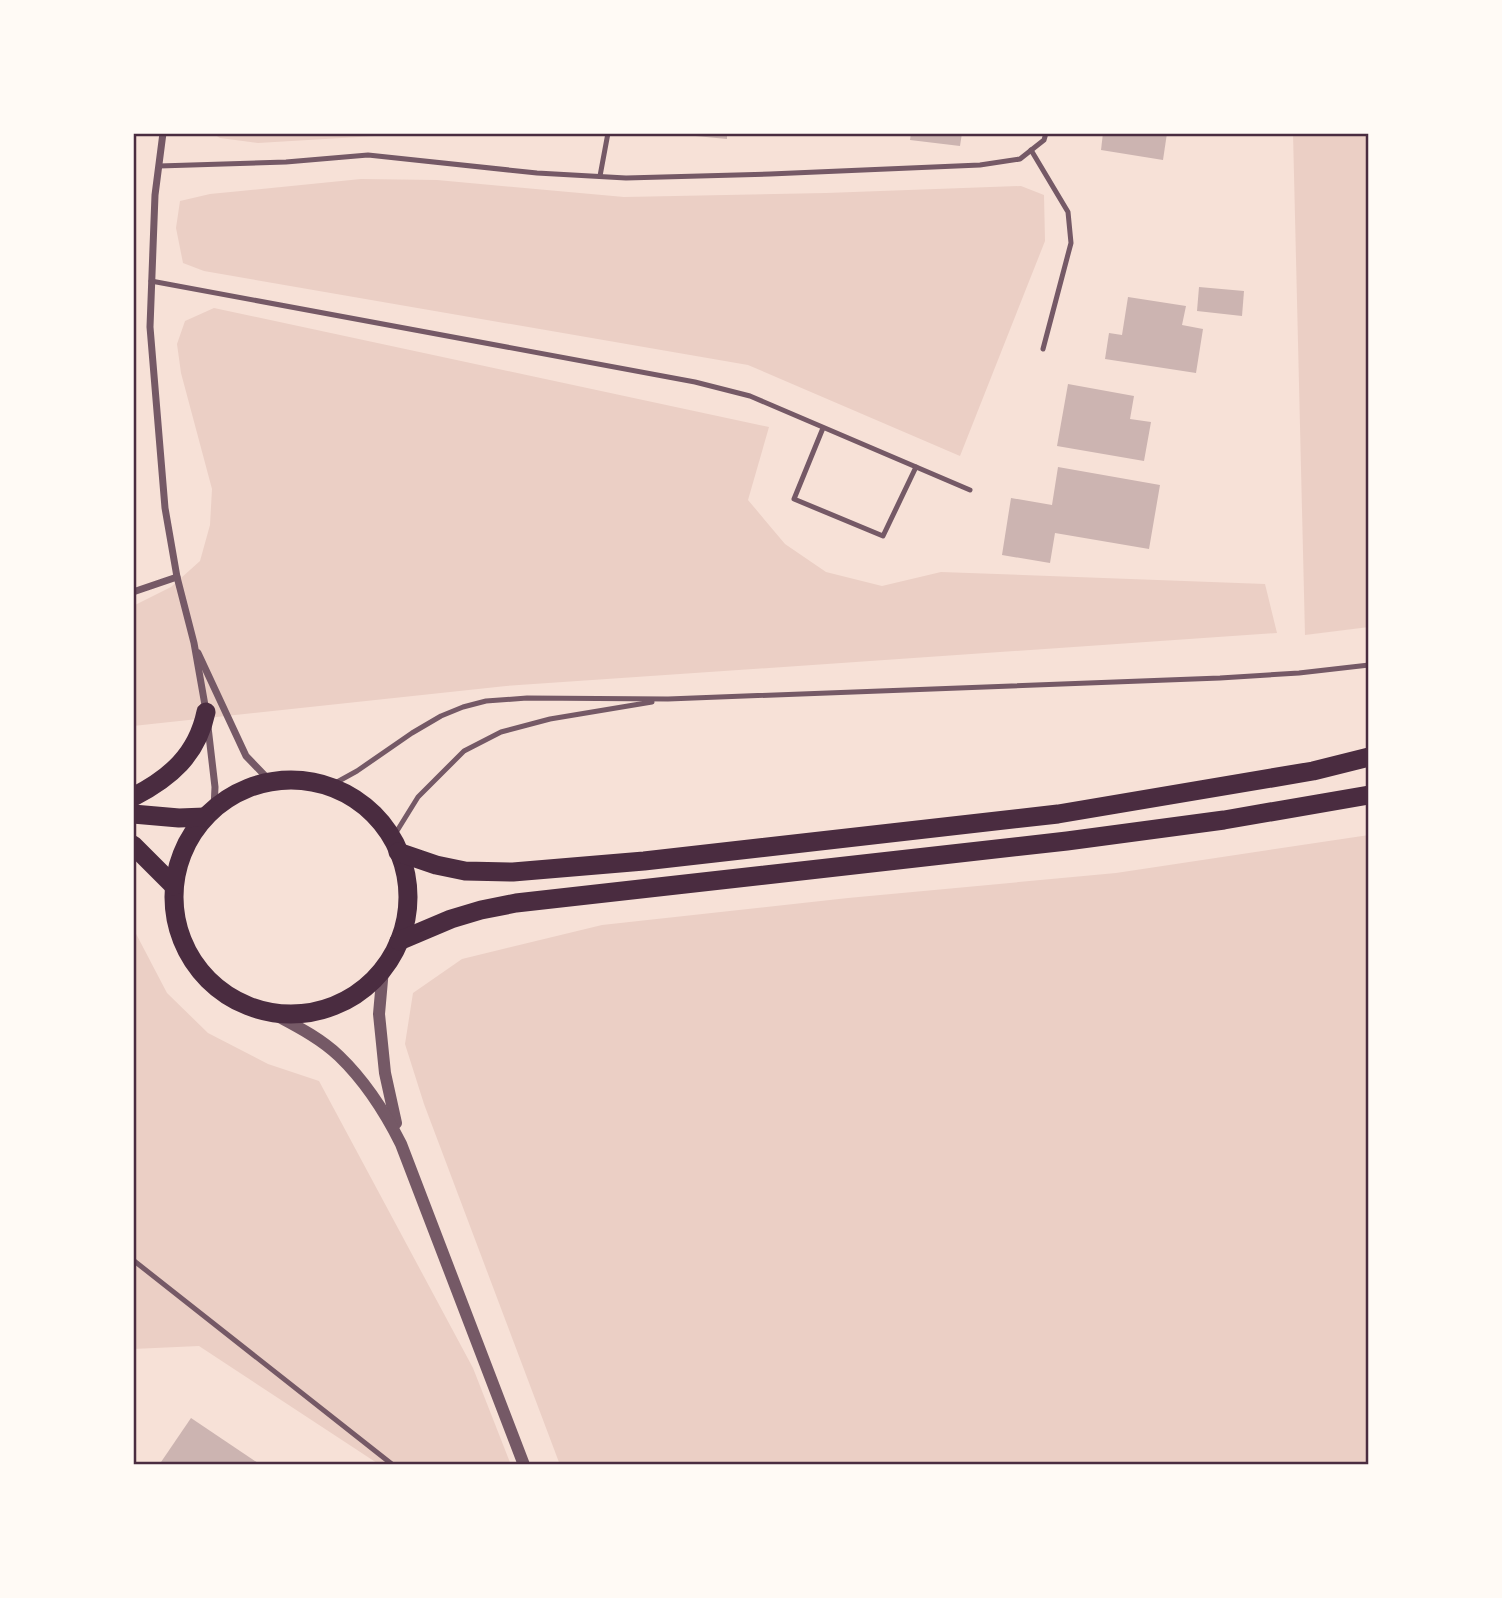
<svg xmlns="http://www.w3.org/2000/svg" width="1502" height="1598" viewBox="0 0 1502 1598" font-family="Mulish,sans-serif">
<rect width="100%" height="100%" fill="#f7e1d7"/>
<g fill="#ebcfc5">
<path d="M212,133H402L375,136L258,143L220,138Z"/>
<path d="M1293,133H1369V627L1305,635Z"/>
<path d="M361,179L437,180L624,197L826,193L1021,186L1044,195L1045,241L960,456L748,365L204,271L183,263L176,228L180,201L210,194Z"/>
<path d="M214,308L769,427L748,500L785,544L826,572L882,586L941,572L1265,584L1277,633L506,686L133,726V606L171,587L200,561L210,525L212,489L181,373L177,344L185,321Z"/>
<path d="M1369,835V1465H560L424,1104L405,1044L413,993L462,959L602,925L848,898L1116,873Z"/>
<path d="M133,928L167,993L208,1033L268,1064L319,1081L473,1368L511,1465H380L199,1346L133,1349Z"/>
</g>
<g fill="#ccb4b1">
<path d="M685,133H727V139L685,135Z"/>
<path d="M911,133H962L960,146L910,140Z"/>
<path d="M1103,133H1167L1163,160L1101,150Z"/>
<path d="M1199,287L1244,291L1242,316L1197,311Z"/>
<path d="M1128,297L1186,306L1182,325L1203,329L1196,373L1105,359L1109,333L1122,335Z"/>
<path d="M1068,384L1134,396L1130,419L1151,422L1144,461L1057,446Z"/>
<path d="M1058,467L1160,485L1149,549L1055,533L1050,563L1002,555L1011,498L1052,505Z"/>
<path d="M191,1418L261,1465H159Z"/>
</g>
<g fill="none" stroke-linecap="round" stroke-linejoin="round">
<g stroke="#755966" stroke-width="5">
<path d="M1031,150L1068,212L1071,243L1043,349"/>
<path d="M159,166L286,162L368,155L537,173L626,178L770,174L980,165L1020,159L1044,140L1046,133"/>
<path d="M600,176L608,133"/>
<path d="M151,281L695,382L750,396L970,490"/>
<path d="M823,428L794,499L883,536L916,467"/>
<path d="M328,787L357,771L412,733L441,716L463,707L486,701L527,698L668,699L1220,678L1299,673L1369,665"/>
<path d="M392,839L418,797L464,751L501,732L550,719L652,702"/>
<path d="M133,1260L393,1465"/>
</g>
<g stroke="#755966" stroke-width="7">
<path d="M163,133L155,195L150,327L165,508L177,577L194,643L206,711"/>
<path d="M133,592L177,577"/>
<path d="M198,653L246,756L271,782"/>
<path d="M208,727L215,787L214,809"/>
</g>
<g stroke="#755966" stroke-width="12">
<path d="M383,969L379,1014L385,1073L396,1123"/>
<path d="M270,1012C294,1025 319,1037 339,1056C365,1081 385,1112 401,1144L524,1465"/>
</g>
<g stroke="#4a2c40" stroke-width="19">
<circle cx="291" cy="897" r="117"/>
<path d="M133,797C170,778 197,755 206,712"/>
<path d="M133,814L179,818L205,817"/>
<path d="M133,845L174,886"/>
<path d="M398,852L436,865L465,871L513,872L644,861L1058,814L1313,771L1369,757"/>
<path d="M399,941L451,919L481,910L516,903L1067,841L1224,820L1369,795"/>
</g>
</g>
<rect width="1502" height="1598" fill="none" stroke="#fffaf5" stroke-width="270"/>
<rect x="135" y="135" width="1232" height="1328" fill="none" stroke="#4a2c40" stroke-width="2.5"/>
</svg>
